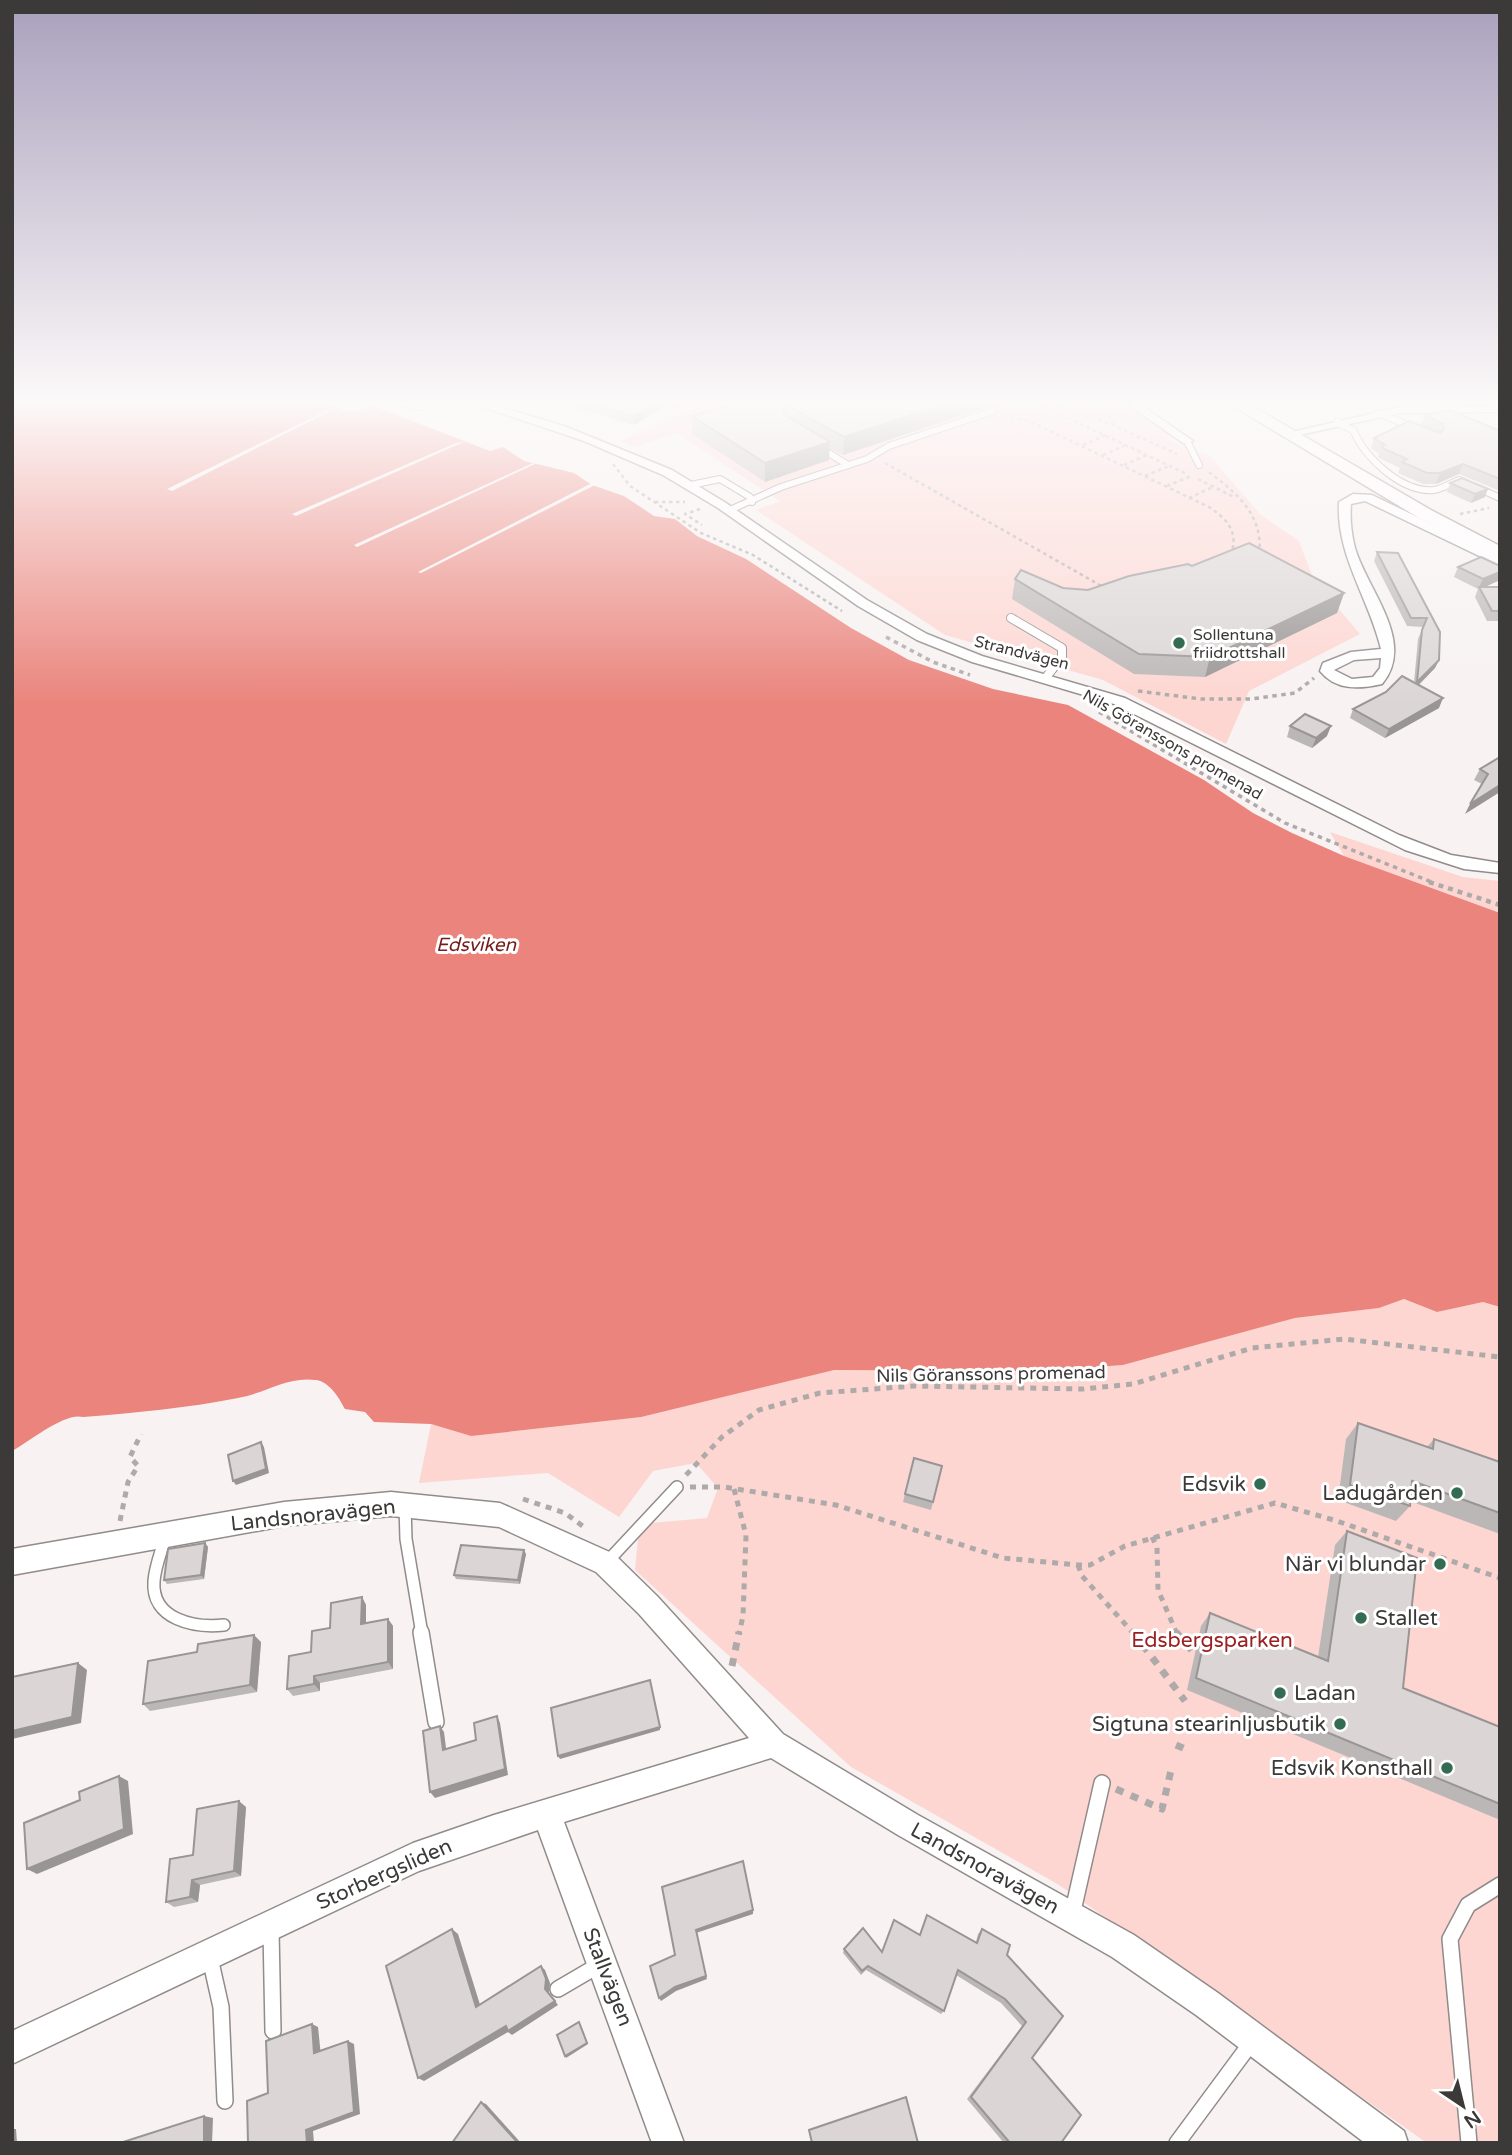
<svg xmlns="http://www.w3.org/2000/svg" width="1512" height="2155" viewBox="0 0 1512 2155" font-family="'Varela Round',sans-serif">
<rect width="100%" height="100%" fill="#f8f2f2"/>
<g fill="#fdd6d1">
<path d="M704,403H1123L1168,432L1169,440L1210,456L1261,515L1299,541L1313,578L1360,634L1249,691L1226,744L1103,680L945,635L756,510L780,501L677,433L634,447L621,441Z"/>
<path d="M1330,832L1463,877L1500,881V913L1344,856Z"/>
<path d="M1404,1299L1437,1312L1483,1302L1500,1307V2143H1427L1059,1885L851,1767L635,1570L638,1539L651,1523L707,1518L718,1488L696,1463L653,1471L619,1517L548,1473L419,1483L431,1424L471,1436L834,1370L1043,1371L1123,1365L1295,1318L1379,1308Z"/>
</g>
<path fill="#ea847c" d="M12,403H330C339,412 357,414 373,406L490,451L503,447L524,461L574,473L592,485L624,496L654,516L675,519L697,536L746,559L851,628L909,660L993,689L1068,705L1204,780L1253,813L1292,833L1344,856L1500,913V1307L1483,1302L1437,1312L1404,1299L1379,1308L1295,1318L1123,1365L1043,1371L834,1370L641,1417L471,1436L431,1424L374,1422L365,1412L345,1409C339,1398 330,1382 316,1380C287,1376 266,1393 238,1398C187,1408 135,1413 83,1417C65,1412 30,1441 12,1451Z"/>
<g fill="#f8f2f2">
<path d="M338,407L172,491L167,489L328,410Z"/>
<path d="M466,441L296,516L292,514L456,443Z"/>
<path d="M533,463L535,464L357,547L354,545Z"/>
<path d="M592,483L595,485L421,573L418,572Z"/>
</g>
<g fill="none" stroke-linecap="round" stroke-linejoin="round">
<defs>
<g id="lane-far3">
<path d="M396,403L424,407"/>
<path d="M1379,413L1414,428"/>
<path d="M1337,422L1354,431C1364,458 1403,493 1434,490C1442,489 1451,483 1459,480L1464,482"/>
<path d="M1187,441L1199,465"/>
<path d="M819,447L848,465"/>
<path d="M691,485L720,479L750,497L752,502"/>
<path d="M1478,488L1500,498"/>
<path d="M730,510L781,487L867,459L889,446L993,411"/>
</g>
<path id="lane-far2" d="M1011,618L1062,648V657L1047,676"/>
<g id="lane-far1">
<path d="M405,1506L406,1539L422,1634"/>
<path d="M165,1538C161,1552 155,1567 154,1581C151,1620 195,1628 224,1625"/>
<path d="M606,1563L677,1487"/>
</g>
<g id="lane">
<path d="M421,1632L436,1722"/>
<path d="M1072,1915L1102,1783"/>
<path d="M271,1930L273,2031"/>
<path d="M210,1958L221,2007L225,2101"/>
<path d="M558,1989L599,1965"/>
<path d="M1177,2143L1251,2043"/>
<path d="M1469,2143L1450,1939L1468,1905L1500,1885"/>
</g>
<g id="street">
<path d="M471,403H487L564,426L672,470L726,503L867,600L927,634L982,656L1125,698L1399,835L1451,855L1500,863V873L1464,869L1405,850L1114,704L972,662L917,640L858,606L718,508L663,475L584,441Z"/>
<path d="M1126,403H1138L1193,441L1183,443Z"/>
<path d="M1500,406V412L1400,413L1290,437L1284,434L1400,407Z"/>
<path d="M1353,494L1372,495L1500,557V566L1365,501L1351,504C1350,518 1351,533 1355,548C1367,590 1417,642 1382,684C1360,689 1336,691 1320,671L1323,663L1351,652L1381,649C1369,598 1336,556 1339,502ZM1381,658L1380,668L1373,677L1352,679L1334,670L1354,660Z"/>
<path d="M391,1492L500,1503L614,1554L657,1596L783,1734L918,1815L1134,1935L1218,1993L1404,2131L1408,2143H1365L1196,2015L1112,1957L898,1835L771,1758L564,1822L684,2143H652L538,1830L419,1871L12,2064V2031L413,1843L494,1815L749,1738L639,1614L596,1572L499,1527L391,1516L284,1526L12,1575V1549L284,1502Z"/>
</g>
<path id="secondary" d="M1228,403H1247L1431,510L1500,546V558L1419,518Z"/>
</defs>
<use href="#lane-far3" stroke="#918b8a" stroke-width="8"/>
<use href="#lane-far2" stroke="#918b8a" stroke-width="10"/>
<use href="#lane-far1" stroke="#918b8a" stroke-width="14"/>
<use href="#lane" stroke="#918b8a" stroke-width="18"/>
<use href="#street" stroke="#918b8a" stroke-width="3"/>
<use href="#secondary" stroke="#918b8a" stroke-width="3"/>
<g stroke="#afaaaa" stroke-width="2.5" stroke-dasharray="3.5 3.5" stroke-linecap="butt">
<path d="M446,403L465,409"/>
<path d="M1036,403L1187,474"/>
<path d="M1052,403L1115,426L1177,454"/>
<path d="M1056,403H1072"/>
<path d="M1102,403L1115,426"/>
<path d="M1004,416L1029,421L1209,507C1227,519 1239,532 1231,554"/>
<path d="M1083,445L1106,435"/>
<path d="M1103,455L1126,445"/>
<path d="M885,463L1105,588"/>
<path d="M613,464L630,486L701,533L753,555L842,611"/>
<path d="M1124,465L1147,455"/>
<path d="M1209,472C1237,493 1264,516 1259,554"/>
<path d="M1145,476L1169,466"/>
<path d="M1198,479L1234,497"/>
<path d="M1167,486L1191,476"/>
<path d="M1189,498L1213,487"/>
<path d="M655,502H685"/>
<path d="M700,509L685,514L702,525"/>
<path d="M1460,514L1489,508"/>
</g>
<g stroke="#afaaaa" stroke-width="3.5" stroke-dasharray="4.5 4.5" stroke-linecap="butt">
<path d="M886,637L933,662L970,675"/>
<path d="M1138,691L1201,699H1251L1295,693L1314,678"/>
<path d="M1099,712L1285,823L1434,883"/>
</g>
<path stroke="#afaaaa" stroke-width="4.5" stroke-dasharray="5 5" stroke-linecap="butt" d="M1429,882L1500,905"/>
<g stroke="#afaaaa" stroke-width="5" stroke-dasharray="6 6" stroke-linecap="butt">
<path d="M686,1475L722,1437L759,1410L820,1393L914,1386L1083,1389L1133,1384L1252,1348L1344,1339L1500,1357"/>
<path d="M690,1487H724L836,1505L1003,1558L1078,1565H1090L1125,1546L1275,1503L1337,1521L1500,1578"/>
<path d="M734,1489L746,1535L743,1616L739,1634"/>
<path d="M523,1499L565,1513L584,1527"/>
<path d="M120,1521L128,1482L138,1466L130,1457L141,1434"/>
<path d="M1152,1537L1157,1547L1158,1590L1177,1634"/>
<path d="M1078,1565L1082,1576L1134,1634"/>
</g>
<g stroke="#afaaaa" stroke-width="7" stroke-dasharray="8 8" stroke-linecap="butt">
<path d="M1133,1632L1185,1701"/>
<path d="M1176,1632L1195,1654"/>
<path d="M732,1666L739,1632"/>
<path d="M1176,1745L1190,1751"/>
<path d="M1116,1789L1162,1809L1172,1766"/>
</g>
<use href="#lane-far3" stroke="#fff" stroke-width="6"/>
<use href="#lane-far2" stroke="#fff" stroke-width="8"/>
<use href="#lane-far1" stroke="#fff" stroke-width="11"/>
<use href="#lane" stroke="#fff" stroke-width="15"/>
<use href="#street" fill="#fff" fill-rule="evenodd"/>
<use href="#secondary" fill="#fff" fill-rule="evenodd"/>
</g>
<g fill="#bcb7b7">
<path d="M566,403H688L676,409L665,406L634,425L575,408Z"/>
<path d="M737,403H999L843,455L829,448V460L765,482L692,434V416Z"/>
<path d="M1425,415L1500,431V491L1459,474L1436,484H1423L1398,473L1400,468L1381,459L1378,457L1379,454L1371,448L1374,438L1421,425Z"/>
<path d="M1450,483L1485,497L1471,503L1447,492Z"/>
<path d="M1377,552L1440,632L1439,660L1435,668L1419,685L1439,708L1385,738L1350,718L1353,709L1414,683L1418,639L1423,627L1407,626L1374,561Z"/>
<path d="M1192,566L1344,593L1337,613L1205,677L1134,674L1012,599L1015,579L1063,588L1088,590Z"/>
<path d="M1500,566V580L1485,587L1500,590V621H1487L1475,597L1478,589L1454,577L1458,567Z"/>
<path d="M1290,726L1327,736L1312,748L1287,737Z"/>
<path d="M1500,757L1465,814L1482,784L1474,780L1480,769Z"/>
<path d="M1358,1423L1427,1447L1434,1439L1500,1462V1534L1410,1501V1506L1396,1521L1338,1500L1346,1439Z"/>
<path d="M914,1458L942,1466L931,1510L903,1502Z"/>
<path d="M1347,1531L1403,1688L1500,1727V1820L1187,1690L1201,1626L1210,1613L1318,1657L1335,1545Z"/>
<path d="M205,1543L208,1547L204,1579L167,1584L164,1580Z"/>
<path d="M526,1554L520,1584L456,1579L454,1575Z"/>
<path d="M362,1597L366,1605V1623L388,1619L393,1626V1669L320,1683V1691L293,1696L287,1689L311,1652L330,1628Z"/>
<path d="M261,1642L257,1692L150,1711L143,1704L197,1652Z"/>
<path d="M246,1807L241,1876L200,1885L198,1902L174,1907L166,1902L193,1855Z"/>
<path d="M927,1915L976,1942L978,1934L982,1929L1007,1955L1063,2016L1032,2058L1061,2143H1004L967,2099L1022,2026L1001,2003L956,1975L944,2011L941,2014L866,1970L861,1975L843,1953L844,1949L882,1951L919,1935Z"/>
</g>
<g fill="#999595">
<path d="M656,403H665V406L634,425V416Z"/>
<path d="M676,403H688L676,409Z"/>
<path d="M949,403H999L843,455L844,437Z"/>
<path d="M830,442L829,460L765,482V463Z"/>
<path d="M1463,464L1459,474L1436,484L1440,473Z"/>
<path d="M1488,489L1485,497L1471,503L1475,494Z"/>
<path d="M1500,572V580L1480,589L1479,587L1483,579Z"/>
<path d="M1344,593L1337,613L1205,677L1210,657Z"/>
<path d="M1439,660L1435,668L1413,690L1417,682Z"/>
<path d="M1443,698L1439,708L1385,738L1389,729Z"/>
<path d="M1331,726L1327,736L1312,748L1316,738Z"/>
<path d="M1500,785V792L1465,814L1470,804Z"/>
<path d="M261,1442L264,1447L269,1473L236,1485L233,1481Z"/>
<path d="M205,1543L208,1547L204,1579L201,1575Z"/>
<path d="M524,1550L526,1554L520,1584L518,1580Z"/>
<path d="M362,1597L366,1605V1631L361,1624Z"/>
<path d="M388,1619L393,1626V1669L388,1662Z"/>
<path d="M254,1635L261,1642L257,1692L250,1685Z"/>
<path d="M78,1663L87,1670L81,1723L12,1739V1731Z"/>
<path d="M314,1676L320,1683V1691L314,1684Z"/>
<path d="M497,1716L500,1723L508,1775L435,1798L430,1792Z"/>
<path d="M440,1726L444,1732L447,1756L443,1750Z"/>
<path d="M660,1727V1730L560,1759L558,1756Z"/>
<path d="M119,1776L128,1781L133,1834L37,1874L27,1869Z"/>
<path d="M239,1801L246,1807L241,1876L234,1871Z"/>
<path d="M192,1880L200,1885L198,1902L190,1897Z"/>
<path d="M753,1910V1914L696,1933V1930Z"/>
<path d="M452,1929L458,1934L482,2011L476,2007Z"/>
<path d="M541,1966L545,1970L550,1983L549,1993L558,2005L512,2035L508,2032L424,2081L418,2078L545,1989Z"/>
<path d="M706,1976L707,1979L676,1991L661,2001L659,1998L675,1987Z"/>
<path d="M579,2022L588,2044L566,2058L565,2056Z"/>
<path d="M312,2024L318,2027L321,2056L314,2053Z"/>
<path d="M348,2041L354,2044L360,2114L313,2131L314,2143H307L306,2130Z"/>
<path d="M481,2102L486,2104L521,2143H518Z"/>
<path d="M204,2116L213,2118L212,2143H204Z"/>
<path d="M12,2129H16L17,2143H12Z"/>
</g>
<g fill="#dbd5d5" stroke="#999595" stroke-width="2">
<path d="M584,403H656L634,416Z"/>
<path d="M737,403H949L844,437L786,405L783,409L785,415L830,442L765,463L692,416Z"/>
<path d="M1450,410L1500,431V479L1463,464L1440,473H1427L1402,462L1407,459L1384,449L1382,446L1385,445L1374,438L1409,421L1440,433L1444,429L1443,424L1425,415Z"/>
<path d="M1462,478L1488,489L1475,494L1450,483Z"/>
<path d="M1249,543L1344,593L1210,657L1139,654L1015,579L1021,570L1063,588L1088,590L1129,576L1188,564L1192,566Z"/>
<path d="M1377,552L1398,553L1440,632L1439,660L1417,682L1422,630L1427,618H1411Z"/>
<path d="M1481,557L1500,566V572L1483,579L1458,567Z"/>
<path d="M1479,587H1498L1500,590V611H1492Z"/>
<path d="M1402,676L1443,698L1389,729L1353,709L1386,692Z"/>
<path d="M1305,714L1331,726L1316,738L1290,726Z"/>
<path d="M1500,757V785L1470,804L1488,774L1480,769Z"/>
<path d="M1358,1423L1433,1449L1434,1439L1500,1462V1513L1412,1481L1410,1506L1350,1485Z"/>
<path d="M261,1442L266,1469L233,1481L228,1455Z"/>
<path d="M914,1458L942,1466L933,1502L905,1494Z"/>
<path d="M1347,1531L1417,1558L1403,1688L1500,1727V1804L1196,1678L1210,1613L1328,1661Z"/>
<path d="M205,1543L201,1575L164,1580L168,1549Z"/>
<path d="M461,1545L524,1550L518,1580L454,1575Z"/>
<path d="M362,1597L361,1624L388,1619V1662L314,1676V1684L287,1689L289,1656L311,1652L312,1631L330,1628L331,1603Z"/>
<path d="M254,1635L250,1685L143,1704L148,1661L197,1652L198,1644Z"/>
<path d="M78,1663L72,1717L12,1731V1677Z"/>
<path d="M650,1680L660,1727L558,1756L551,1708Z"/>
<path d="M497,1716L505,1769L430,1792L423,1731L440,1726L443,1750L476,1740L474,1723Z"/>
<path d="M119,1776L124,1829L27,1869L24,1823L80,1800L79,1792Z"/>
<path d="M239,1801L234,1871L192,1880L190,1897L166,1902L170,1859L193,1855L197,1809Z"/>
<path d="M743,1861L753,1910L696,1930L706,1976L675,1987L659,1998L650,1966L675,1955L662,1887Z"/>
<path d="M927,1915L977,1943L982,1929L1010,1945L1007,1955L1063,2016L1032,2058L1081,2115L1061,2143H1010L971,2097L1026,2022L1005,1999L958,1970L944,2011L868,1966L862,1971L844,1949L863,1928L882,1952L894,1920L920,1935Z"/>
<path d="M452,1929L476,2007L541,1966L546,1979L545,1989L555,2001L508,2031L506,2026L418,2078L386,1966Z"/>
<path d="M579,2022L587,2043L565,2056L557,2035Z"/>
<path d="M312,2024L314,2053L348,2041L354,2112L306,2130L307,2143H248L247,2101L268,2093L266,2041Z"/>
<path d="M906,2097L918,2143H812L809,2130Z"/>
<path d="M481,2102L518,2143H452Z"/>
<path d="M204,2116V2143H120Z"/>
</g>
<linearGradient id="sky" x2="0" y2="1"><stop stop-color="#a9a1bd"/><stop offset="0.57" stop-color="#fcf9f9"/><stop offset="1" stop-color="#fcf9f9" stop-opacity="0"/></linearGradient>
<rect width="1512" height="705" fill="url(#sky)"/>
<g fill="#336b53" stroke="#fff" stroke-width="2.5">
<circle cx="1179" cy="643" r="7"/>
<circle cx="1260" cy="1484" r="7"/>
<circle cx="1457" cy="1493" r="7"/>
<circle cx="1440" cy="1564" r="7"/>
<circle cx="1361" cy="1618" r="7"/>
<circle cx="1280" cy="1693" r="7"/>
<circle cx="1340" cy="1724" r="7"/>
<circle cx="1447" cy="1768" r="7"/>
</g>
<g text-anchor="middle" stroke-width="6" stroke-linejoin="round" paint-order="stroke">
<g font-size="16" fill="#3c3a39" stroke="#fff" text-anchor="start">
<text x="1193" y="640">Sollentuna<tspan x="1193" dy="18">friidrottshall</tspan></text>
</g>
<g font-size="16" fill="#3c3a39" stroke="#fff">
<text transform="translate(1022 652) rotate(14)" y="6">Strandvägen</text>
<text transform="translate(1173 744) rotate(30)" y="6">Nils Göranssons promenad</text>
</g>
<g font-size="18" fill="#3c3a39" stroke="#fff">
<text transform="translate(991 1374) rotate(-1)" y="6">Nils Göranssons promenad</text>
</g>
<g font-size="19" font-style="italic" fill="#761b1b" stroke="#fff">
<text x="476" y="951">Edsviken</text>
</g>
<g font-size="21" fill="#3c3a39" stroke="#fff" text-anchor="end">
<text x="1246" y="1491">Edsvik</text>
<text x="1443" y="1500">Ladugården</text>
<text x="1426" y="1571">När vi blundar</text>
<text x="1375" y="1625" text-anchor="start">Stallet</text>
<text x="1294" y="1700" text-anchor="start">Ladan</text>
<text x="1326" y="1731">Sigtuna stearinljusbutik</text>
<text x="1433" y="1775">Edsvik Konsthall</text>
</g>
<g font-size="21" fill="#3c3a39" stroke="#fff">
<text transform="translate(313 1515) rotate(-6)" y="7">Landsnoravägen</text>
<text transform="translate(985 1868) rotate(29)" y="7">Landsnoravägen</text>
<text transform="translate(384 1874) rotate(-24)" y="7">Storbergsliden</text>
<text transform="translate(608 1977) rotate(69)" y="7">Stallvägen</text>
</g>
<g font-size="21" fill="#9a2122" stroke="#fff">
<text x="1212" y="1647">Edsbergsparken</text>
</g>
</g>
<rect width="1512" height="2155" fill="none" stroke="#3c3a39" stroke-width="28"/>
<g transform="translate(1463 2106) rotate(145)" stroke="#ffffff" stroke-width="5" paint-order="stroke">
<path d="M0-5L12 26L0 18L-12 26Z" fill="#3c3a39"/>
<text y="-10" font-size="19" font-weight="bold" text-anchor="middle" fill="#3c3a39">N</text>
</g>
</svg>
